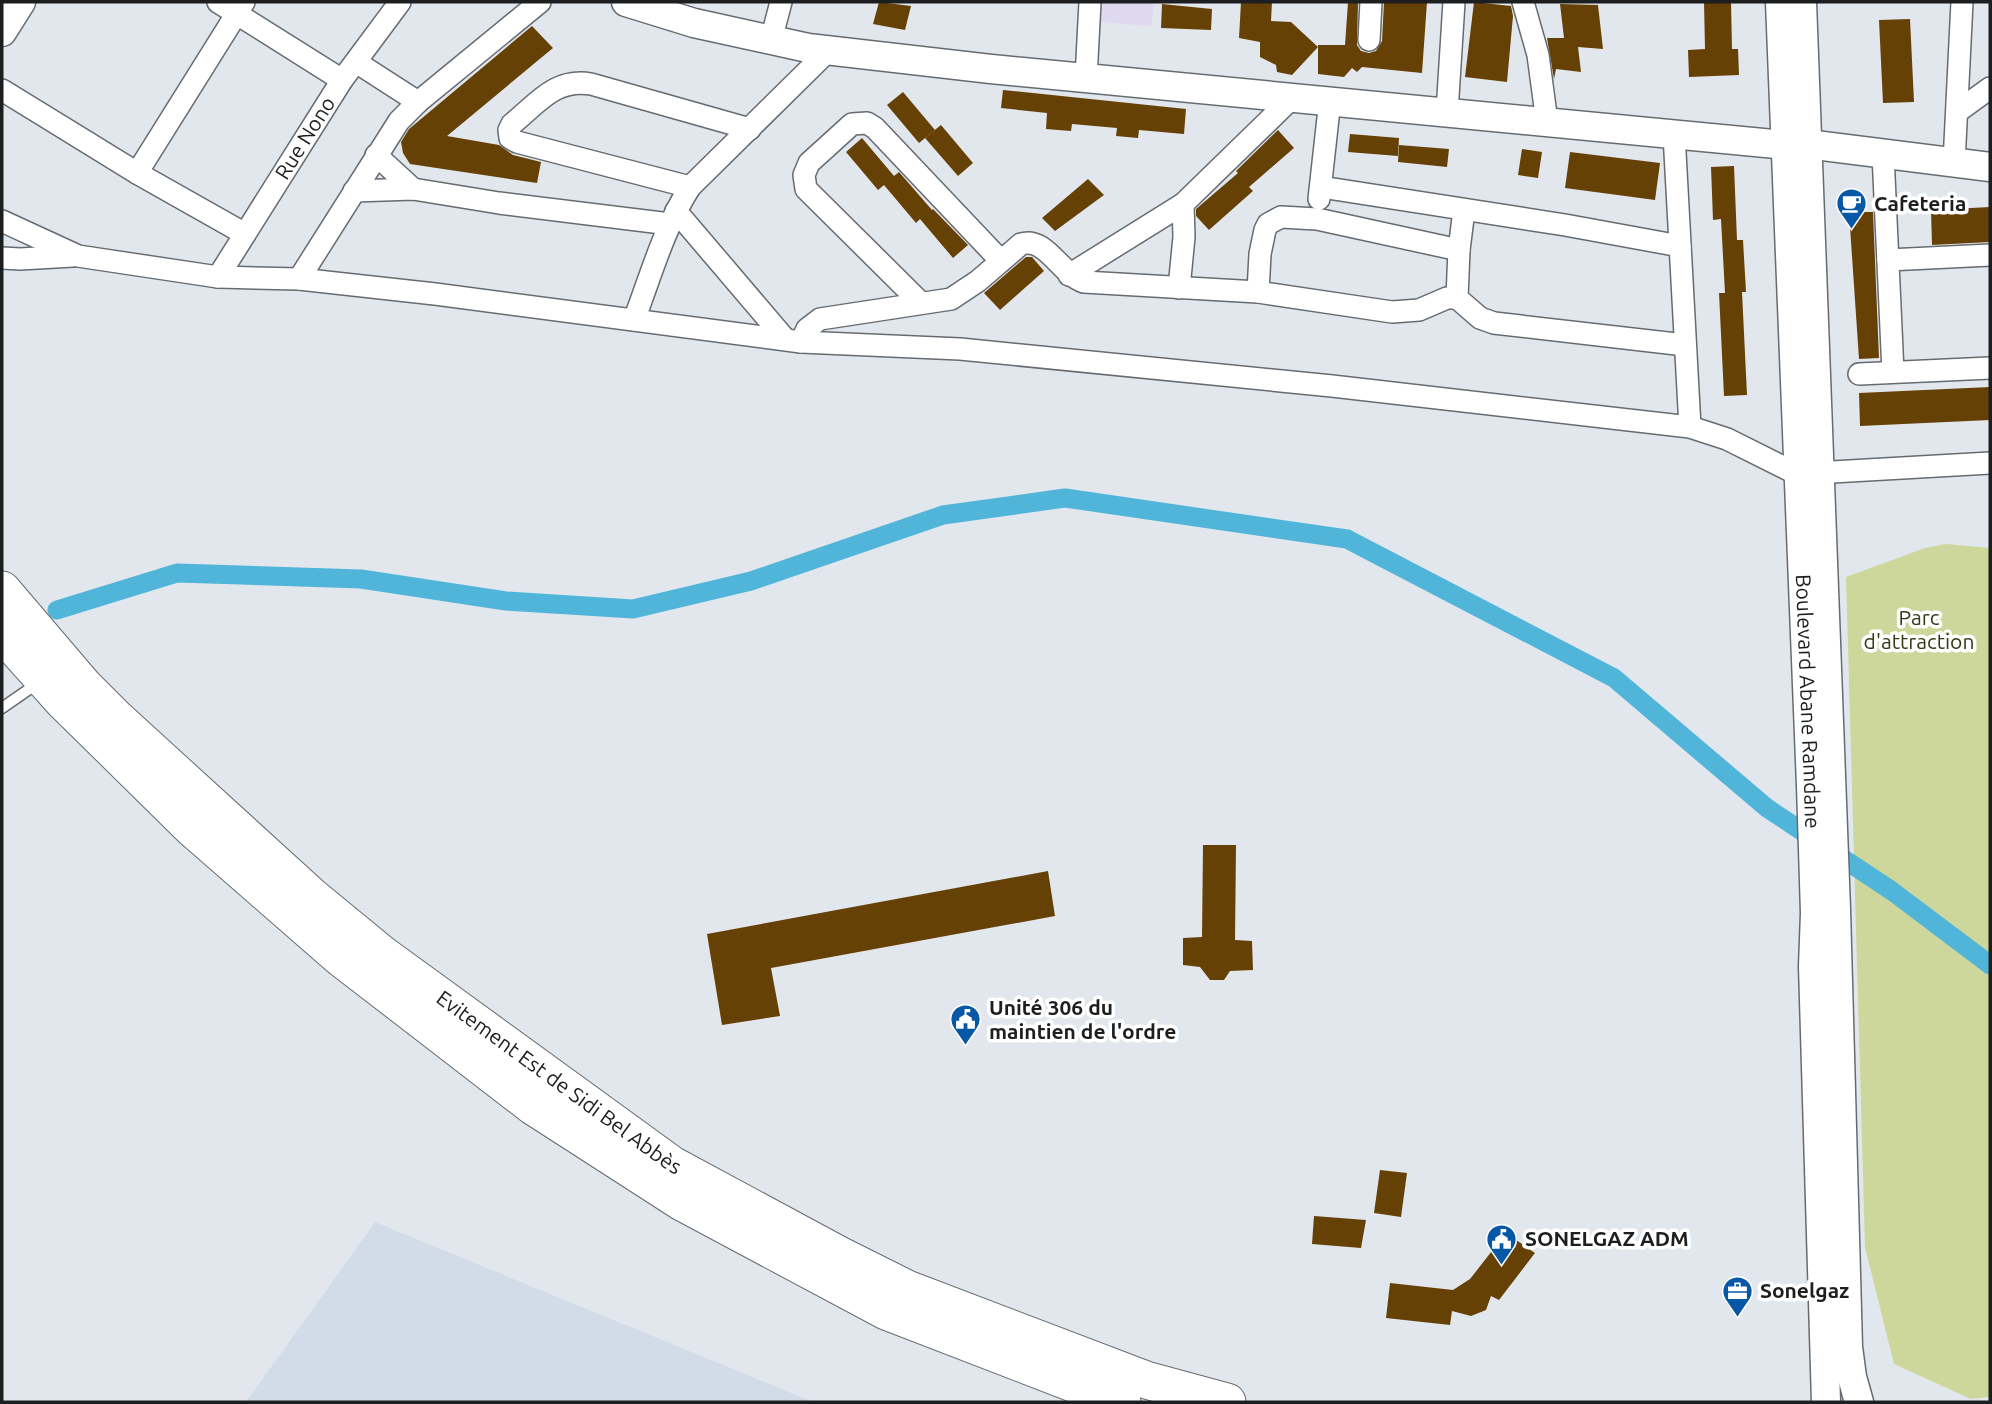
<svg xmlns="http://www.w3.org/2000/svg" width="1992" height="1404" viewBox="0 0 1992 1404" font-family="Ubuntu,sans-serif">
<rect width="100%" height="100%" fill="#e2e7ee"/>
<path fill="#d2dce9" d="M375,1222L813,1402H246Z"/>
<path fill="#ded9ef" d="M1102,2H1154L1151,26L1100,22Z"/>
<path fill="#ced79b" d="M1946,544L1990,548V1397L1971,1399L1894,1364L1865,1247L1846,577L1925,548Z"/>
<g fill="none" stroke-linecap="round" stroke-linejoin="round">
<path stroke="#51b5d9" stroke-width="19" d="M57,610L177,573L361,579L506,601L633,609L751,581L943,515L1065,498L1347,539L1614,678L1767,808L1892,891L1990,965"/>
</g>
<g fill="#664105">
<path d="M879,2L911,6L905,30L873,24Z"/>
<path d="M1241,2H1272L1271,21L1291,22L1318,47L1292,75L1277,72L1276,65L1260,57V42L1239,38Z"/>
<path d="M1348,2H1358L1357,45L1361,51L1369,53L1376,51L1382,41L1384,2H1427L1422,73L1362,67L1357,72L1352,68L1344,77L1318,74V45H1345Z"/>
<path d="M1474,2L1511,6L1513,16L1507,82L1465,77Z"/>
<path d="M1704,2H1731L1732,49H1738L1739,75L1689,77L1688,50L1705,49Z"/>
<path d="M1162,4L1212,9L1211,30L1161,28Z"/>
<path d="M1560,4L1598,5L1603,49L1578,47L1581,72L1556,69L1554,79L1547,38H1564Z"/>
<path d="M1910,19L1914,102L1883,103L1879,20Z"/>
<path d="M532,26L553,48L447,136L499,145L513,155L541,162L537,183L410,164L403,153L401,142L409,129Z"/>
<path d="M1003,90L1186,109L1184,134L1139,130L1138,138L1116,136L1117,128L1072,124L1071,131L1046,129L1047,113L1001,108Z"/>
<path d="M903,92L935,130L919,143L887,105Z"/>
<path d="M941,125L973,163L958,176L925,138Z"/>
<path d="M1278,130L1294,148L1249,187L1253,191L1209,230L1196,216V209L1238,173L1236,171Z"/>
<path d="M1350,134L1399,138L1398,156L1348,152Z"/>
<path d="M862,138L894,176L899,172L932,210L933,209L968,245L953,258L920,219L916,223L884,185L878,190L846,152Z"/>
<path d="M1399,145L1449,149L1447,167L1398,162Z"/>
<path d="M1522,149L1542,152L1538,178L1518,175Z"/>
<path d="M1570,152L1660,163L1655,200L1565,188Z"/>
<path d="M1734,166L1737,240H1743L1746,292H1742L1747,395L1724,396L1719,293H1725L1721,219L1713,220L1711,167Z"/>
<path d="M1088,179L1104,195L1055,231L1042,218Z"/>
<path d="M1990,207V242L1932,245L1931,210Z"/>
<path d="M1849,212H1873L1879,358L1859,359Z"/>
<path d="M1026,257H1032L1044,271L1000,310L984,293Z"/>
<path d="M1990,387V420L1860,426L1859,393Z"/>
<path d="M1203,845H1236L1235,940L1252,941L1253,970L1230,971L1224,980H1210L1200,967L1183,965V938L1202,937Z"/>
<path d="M1048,871L1055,916L771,968L780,1016L722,1025L707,934Z"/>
<path d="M1380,1170L1407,1173L1401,1217L1374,1213Z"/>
<path d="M1314,1216L1366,1220L1361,1248L1312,1244Z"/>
<path d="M1506,1233L1535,1253L1499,1300L1491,1296L1486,1310L1471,1316L1452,1311L1450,1325L1386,1318L1390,1283L1453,1290L1470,1279Z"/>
</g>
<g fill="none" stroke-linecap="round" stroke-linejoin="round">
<defs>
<path id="lane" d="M2,708L38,683"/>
<g id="street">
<path d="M218,2L342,80"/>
<path d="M1523,2L1538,55L1547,122"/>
<path d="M771,40L781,2"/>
<path d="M1369,40L1371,2"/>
<path d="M356,62L418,102"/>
<path d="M1086,78L1090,2"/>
<path d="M2,90L137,173L245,234"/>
<path d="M1447,112L1454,2"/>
<path d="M1957,112L1990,88"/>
<path d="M1674,134L1690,427"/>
<path d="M1883,154L1893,372"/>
<path d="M376,155L413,189"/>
<path d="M1954,163L1962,2"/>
<path d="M137,173L244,2"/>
<path d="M690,187L517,142L510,138L509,130L512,124C538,103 555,78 591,84L750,129"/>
<path d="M1321,187L1565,225L1680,246"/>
<path d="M354,191L413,189L499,203L670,224"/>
<path d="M1319,199L1330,100"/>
<path d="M1464,210L1459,250L1457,298L1480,318L1494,323L1685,345"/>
<path d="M676,211L785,339"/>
<path d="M2,221L78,256L218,277L299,279L435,294L801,342L960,349L1332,386L1690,427L1727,439L1797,474L1990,463"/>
<path d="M2,258L20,259L73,256"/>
<path d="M1888,260L1990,255"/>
<path d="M1069,275L1183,204L1292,98"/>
<path id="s1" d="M218,277L342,80L400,2"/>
<path d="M299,279L399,121L418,102L540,2"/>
<path d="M1179,288L1184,237L1183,204"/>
<path d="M1258,292L1260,254L1265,230L1268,224L1281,217L1317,219L1459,250"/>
<path d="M921,303L806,189L804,175L809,163L852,124L867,123L875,128L1001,261"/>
<path d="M634,320C651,275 664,228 690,187L828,51"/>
<path d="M801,342L807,329L820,319L951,299L978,281L1021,244C1046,236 1060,274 1084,282L1258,292L1392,312L1419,310L1447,298H1457"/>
<path d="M1859,374L1990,368"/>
</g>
<g id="secondary">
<path d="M626,2L694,23L808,48L991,69L1785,145L1807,144L1990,167"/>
<path id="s2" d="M1780,2L1811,786L1815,913L1813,966L1826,1402"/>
<path d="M1802,2L1836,909L1848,1347L1852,1377L1859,1402"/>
<path d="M2,32L21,2"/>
</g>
<g id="highway">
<path id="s3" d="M2,590L83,685L117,719L310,895L383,955L672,1165L839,1255L907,1289L1146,1380L1227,1402"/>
<path d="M2,633L62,700L192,828L341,958L533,1106L682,1202L886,1311L1122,1402"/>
</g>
</defs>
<use href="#lane" stroke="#666b71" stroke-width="13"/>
<use href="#street" stroke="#666b71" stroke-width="24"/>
<use href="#secondary" stroke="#666b71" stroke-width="31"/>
<use href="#highway" stroke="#666b71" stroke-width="39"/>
<use href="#lane" stroke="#fff" stroke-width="10"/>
<use href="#street" stroke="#fff" stroke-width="21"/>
<use href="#secondary" stroke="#fff" stroke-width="28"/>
<use href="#highway" stroke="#fff" stroke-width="37"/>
</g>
<defs>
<symbol id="cafe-pin" viewBox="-11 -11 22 30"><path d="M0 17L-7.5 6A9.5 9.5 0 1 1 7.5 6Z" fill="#0658a6" stroke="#fff"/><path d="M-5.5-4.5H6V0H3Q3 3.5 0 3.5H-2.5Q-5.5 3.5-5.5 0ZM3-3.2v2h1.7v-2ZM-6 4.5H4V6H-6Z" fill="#fff"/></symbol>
<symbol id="civic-pin" viewBox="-11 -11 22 30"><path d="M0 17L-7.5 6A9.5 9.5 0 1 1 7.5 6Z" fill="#0658a6" stroke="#fff"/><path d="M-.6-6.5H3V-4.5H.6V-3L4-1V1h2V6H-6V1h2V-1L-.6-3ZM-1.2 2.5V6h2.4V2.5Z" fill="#fff"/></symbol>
<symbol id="office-pin" viewBox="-11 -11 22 30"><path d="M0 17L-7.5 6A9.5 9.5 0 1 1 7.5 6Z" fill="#0658a6" stroke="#fff"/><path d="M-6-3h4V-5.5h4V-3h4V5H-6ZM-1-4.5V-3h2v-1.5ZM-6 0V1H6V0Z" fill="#fff"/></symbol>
</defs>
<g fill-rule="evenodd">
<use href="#cafe-pin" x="1834" y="186" width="35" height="47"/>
<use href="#civic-pin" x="948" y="1002" width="35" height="47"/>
<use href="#civic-pin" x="1484" y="1222" width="35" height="47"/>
<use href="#office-pin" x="1720" y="1274" width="35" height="47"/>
</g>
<g text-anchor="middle" stroke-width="7" stroke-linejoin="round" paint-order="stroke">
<g font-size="21" fill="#1c1e20" stroke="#fff">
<text dy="7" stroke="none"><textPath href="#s1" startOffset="164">Rue Nono</textPath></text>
<text dy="7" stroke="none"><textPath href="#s2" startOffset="700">Boulevard Abane Ramdane</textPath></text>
<text dy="7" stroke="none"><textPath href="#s3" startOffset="746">Evitement Est de Sidi Bel Abbès</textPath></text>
</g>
<g font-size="21" font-weight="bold" fill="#1c1e20" stroke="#fff" text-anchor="start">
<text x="1874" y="211">Cafeteria</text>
<text x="989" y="1015">Unité 306 du<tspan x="989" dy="24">maintien de l'ordre</tspan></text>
<text x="1525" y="1246">SONELGAZ ADM</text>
<text x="1760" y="1298">Sonelgaz</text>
</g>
<g font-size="21" fill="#343815" stroke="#fff">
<text x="1919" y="625">Parc<tspan x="1919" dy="24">d'attraction</tspan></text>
</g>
</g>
<rect width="1992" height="1404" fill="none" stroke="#1c1e20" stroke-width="7"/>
</svg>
